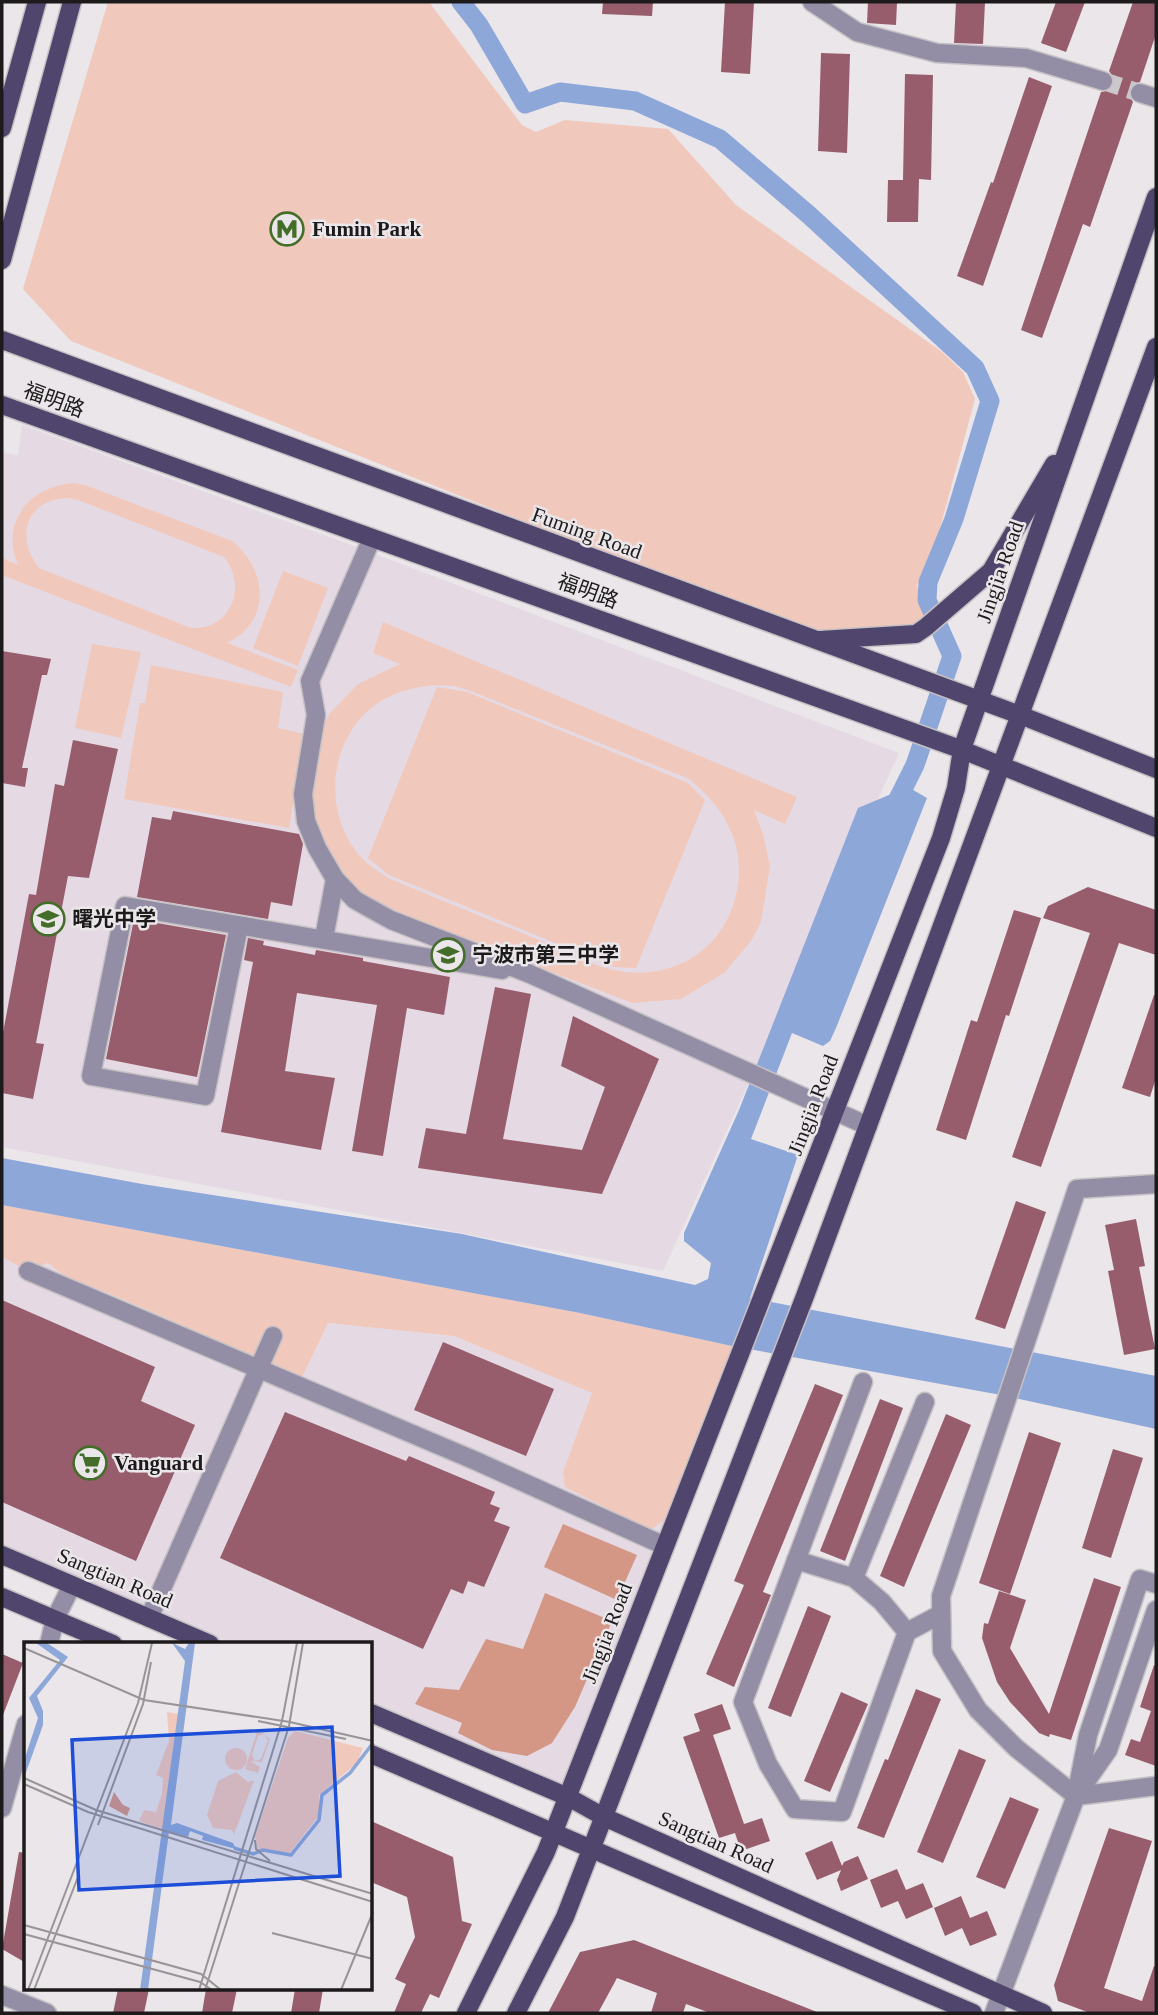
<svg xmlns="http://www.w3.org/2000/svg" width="1158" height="2015" viewBox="0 0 1158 2015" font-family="'Times New Roman','Noto Sans SC',serif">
<rect width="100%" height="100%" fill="#eae6e9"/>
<g fill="#e5dae3">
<path d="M22,425L357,547L899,753L663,1271L2,1147V453L18,455Z"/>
<path d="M2,1257L28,1271L48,1263L68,1279L106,1292L301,1377L328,1323L454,1336L592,1393L563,1472L671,1515L560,1787L371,1705V1644H230L2,1545Z"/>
</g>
<g fill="#f1c8bc" fill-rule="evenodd">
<path d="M108,2H429L522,125L536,132L565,120L668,129L736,205L942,352L963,372L975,399L934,550L917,585L926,623L915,630L814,637L71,341L23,289Z"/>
<path d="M74,483L85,485L232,541C268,570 272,621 227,643L298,670L291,687L2,575V558L18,565C0,521 30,486 74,483ZM67,498L78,500L224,557C248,586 231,631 191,628L39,568C15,538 25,500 67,498Z"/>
<path d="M283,571L328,588L298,666L253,648Z"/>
<path d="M383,622L797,797L785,824L754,810L763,834L770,866L761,922L751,941L724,973L681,999L632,1003L376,904L348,881L331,861L310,812V793L319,735L330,713L358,684L400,664L373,653ZM432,685L454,686L471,691L689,779C722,805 744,841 738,884C730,942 684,978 625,972C598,969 571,954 546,943C493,921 441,900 388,878C380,872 369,866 362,858C320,813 328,734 381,701C397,691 414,688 432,685Z"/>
<path d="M92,644L141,652L121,738L75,728Z"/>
<path d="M151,665L283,692L278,728L305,734L289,828L124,799L140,703H145Z"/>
<path d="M437,687L467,692L688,783L705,800L636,968L614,967L389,875L368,858Z"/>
<path d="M2,1205L580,1313L732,1346L733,1356L671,1515L650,1530L565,1487L563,1472L592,1393L454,1336L328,1323L302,1377L106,1292L68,1279L48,1263L28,1271L2,1257Z"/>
</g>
<g fill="#d49786">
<path d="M563,1524L637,1555L617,1600L544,1567Z"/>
<path d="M545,1593L612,1621L575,1707L552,1743L527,1756L492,1750L458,1733L462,1723L415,1704L425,1687L459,1690L486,1639L523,1649Z"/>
</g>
<path fill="#8ea7d9" d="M908,787L927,798L836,1028L830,1041L823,1046L792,1033L751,1139L798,1155L750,1298L1156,1376V1429L1001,1395L732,1346L580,1313L2,1205V1158L142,1184L462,1234L695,1285L708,1279L711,1263L684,1241V1233L739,1110L858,808Z"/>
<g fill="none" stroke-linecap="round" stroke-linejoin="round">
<path stroke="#8ea7d9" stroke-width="19" d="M461,2L479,25L525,104L560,92L635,101L720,139L809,215L975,368L990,401L954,519L928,582L927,600L952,656L915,765L892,811"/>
</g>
<g fill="#975d6c">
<path d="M603,2H653L652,16L602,14Z"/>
<path d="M725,2H754L750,74L721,72Z"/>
<path d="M868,2H897L896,25L867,23Z"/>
<path d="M956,2H985L983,44L954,43Z"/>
<path d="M1056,2H1085L1066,52L1041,43Z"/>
<path d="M1133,2H1156V34L1140,82L1133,84L1129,89V96L1133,102L1090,227L1083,224L1042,338L1021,330L1101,92L1110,90L1114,85V78L1109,71Z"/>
<path d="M821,53L850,54L847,153L818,151Z"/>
<path d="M905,74L933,75L931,180L919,179L918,222H887L888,180H903Z"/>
<path d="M1029,77L1052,86L983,286L957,276L991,182L993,183Z"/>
<path d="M2,651L51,659L47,675H42L22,768H28L25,787L2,783Z"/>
<path d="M73,740L118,749L89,878L68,876L36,1043L44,1044L33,1099L2,1093V1038L29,894L36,895L55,784L64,786Z"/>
<path d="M173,811L299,834L303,844L292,906L271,902L268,919L137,897L152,817L171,820Z"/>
<path d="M1088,887L1156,910V955L1119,943L1041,1167L1012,1157L1090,933L1043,918L1048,906Z"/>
<path d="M1014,910L1041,918L1009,1016L1006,1015L966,1140L936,1130L971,1020L977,1022Z"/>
<path d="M134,919L226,935L197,1077L106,1059Z"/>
<path d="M248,938L264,941L263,945L315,955L316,950L363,958V961L450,977L444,1015L407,1008L383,1156L352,1151L377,1005L297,993L285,1071L335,1078L321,1150L221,1132L253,962L244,960Z"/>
<path d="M495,987L531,994L503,1139L582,1150L605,1087L561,1066L573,1016L659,1059L602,1194L418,1168L426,1128L466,1134Z"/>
<path d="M1154,995H1156V1078L1150,1097L1122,1088Z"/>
<path d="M1016,1201L1046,1212L1005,1329L975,1319Z"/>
<path d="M1136,1219L1145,1266L1139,1267L1155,1349L1124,1355L1108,1271L1114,1270L1105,1225Z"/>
<path d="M2,1300L155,1367L141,1401L195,1425L136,1561L2,1502Z"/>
<path d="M443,1342L554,1389L526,1456L414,1410Z"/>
<path d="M815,1384L843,1395L763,1592L771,1595L734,1687L706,1674L744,1585L734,1581Z"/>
<path d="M880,1399L903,1408L845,1561L820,1551Z"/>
<path d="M285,1412L406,1461L409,1456L495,1492L490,1504L500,1508L494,1521L510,1527L484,1587L468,1581L463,1594L451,1589L423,1649L220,1558Z"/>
<path d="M946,1414L971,1425L904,1587L880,1576Z"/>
<path d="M1029,1432L1061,1443L1010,1594L979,1583Z"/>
<path d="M1113,1449L1143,1458L1111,1558L1082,1548Z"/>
<path d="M1094,1578L1121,1587L1071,1740L1050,1734L1049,1737L1039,1733L1025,1718L1010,1702L997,1682L982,1638L984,1623L988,1624L999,1591L1026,1600L1010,1648L1049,1714Z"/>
<path d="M808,1606L831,1616L791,1717L768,1708Z"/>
<path d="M2,1654L23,1663L3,1715H2Z"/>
<path d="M1154,1665L1156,1666V1766L1125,1755L1131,1739L1140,1742L1151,1711L1140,1707Z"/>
<path d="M916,1689L941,1699L884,1838L857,1828L885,1759L888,1760Z"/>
<path d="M841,1692L868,1704L830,1792L804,1781Z"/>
<path d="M722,1704L731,1729L713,1735L744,1824L762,1818L770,1841L741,1851L735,1833L719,1838L683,1737L700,1731L694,1714Z"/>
<path d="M959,1749L986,1760L943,1863L917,1852Z"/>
<path d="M1010,1797L1039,1809L1005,1889L976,1877Z"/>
<path d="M371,1821L453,1857L462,1921L472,1924L439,1998L430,1994L421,2013H394L406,1984L395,1979L415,1937L407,1897L371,1882Z"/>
<path d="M1109,1828L1152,1841L1104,1988L1142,2001L1154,1966H1156V2013H1090L1058,2001L1054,1985Z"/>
<path d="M832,1841L842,1866L844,1862L858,1856L868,1879L841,1891L837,1880L841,1870L817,1880L805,1853Z"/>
<path d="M19,1852L26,1853V1963L2,1949Z"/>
<path d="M897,1869L906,1890L923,1883L933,1907L906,1919L898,1901L881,1908L870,1880Z"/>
<path d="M961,1896L970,1918L987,1911L997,1935L970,1946L962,1928L945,1936L934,1908Z"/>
<path d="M634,1940L817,2012L816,2013H710L686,2004L683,2013H651L657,1993L617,1978L598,2013H548L580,1952Z"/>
<path d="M118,1989H149L144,2013H113Z"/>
<path d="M206,1989H237L232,2013H202Z"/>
<path d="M295,1989H323L319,2013H291Z"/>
</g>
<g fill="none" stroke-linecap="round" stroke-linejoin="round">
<path stroke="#cbc7ca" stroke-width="18" stroke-dasharray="18 9" stroke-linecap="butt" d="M1103,81L1140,93"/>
<defs>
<g id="minor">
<path d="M812,2L857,32L937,53L1026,58L1103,81"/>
<path d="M1140,93L1156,98"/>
<path d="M372,538L310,681L316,715L303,794L306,821L317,848L335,879L355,900L391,920L530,974L868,1126"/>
<path d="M239,926L205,1096L91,1076L125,906L502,970"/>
<path d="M324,938L335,879"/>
<path d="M28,1271L476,1461L665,1546"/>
<path d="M863,1382L743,1702L768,1764L795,1809L842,1812L907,1632L941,1614"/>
<path d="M796,1560L854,1578L882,1602L907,1632"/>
<path d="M854,1578L925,1402"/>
<path d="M149,1618L273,1336"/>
<path d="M49,1644L55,1619L72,1585"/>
<path d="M1080,1790L1108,1750L1156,1610"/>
<path d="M1076,1796L1016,1748L978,1710L942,1651L941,1596L1077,1189L1156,1184"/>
<path d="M1076,1796L1088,1735L1140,1579L1156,1584"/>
<path d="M2,1808L26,1724"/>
<path d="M2,1995L47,2013"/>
<path d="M994,2013L1076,1796L1156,1786"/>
</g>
<g id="major">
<path d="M2,128L37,2"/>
<path d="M2,260L72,2"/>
<path d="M2,340L1020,715L1156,769"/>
<path d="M2,405L960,749L1156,828"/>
<path d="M820,640L916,634L926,627L991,571L1054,464"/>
<path d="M2,1555L210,1644"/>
<path d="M2,1597L113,1644"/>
<path d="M371,1713L568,1797L604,1817L1043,2013"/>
<path d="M371,1754L973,2013"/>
<path d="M466,2013L546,1852L941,838L956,788L962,749L1156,197"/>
<path d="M516,2013L565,1917L805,1296L1156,347"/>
</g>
</defs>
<use href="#minor" stroke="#c5c1c4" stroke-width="21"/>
<use href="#major" stroke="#c5c1c4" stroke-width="21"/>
<use href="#minor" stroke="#938ea5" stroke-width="18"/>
<use href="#major" stroke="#50456c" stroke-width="18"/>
</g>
<defs>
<symbol id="metro-ring" viewBox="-11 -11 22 22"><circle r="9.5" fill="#eae6e9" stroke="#436d29" stroke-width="1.5"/><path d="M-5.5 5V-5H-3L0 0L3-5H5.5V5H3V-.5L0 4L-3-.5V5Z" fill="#436d29"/></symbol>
<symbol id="school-ring" viewBox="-11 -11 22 22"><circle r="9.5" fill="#eae6e9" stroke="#436d29" stroke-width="1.5"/><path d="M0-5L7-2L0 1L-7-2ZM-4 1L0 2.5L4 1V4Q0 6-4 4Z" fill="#436d29"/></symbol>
<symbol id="supermarket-ring" viewBox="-11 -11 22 22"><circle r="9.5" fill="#eae6e9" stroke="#436d29" stroke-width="1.5"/><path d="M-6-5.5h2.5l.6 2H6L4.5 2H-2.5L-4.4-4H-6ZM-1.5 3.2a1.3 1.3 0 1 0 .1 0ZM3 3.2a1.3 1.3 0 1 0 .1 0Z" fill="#436d29"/></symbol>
</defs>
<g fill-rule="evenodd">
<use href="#metro-ring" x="268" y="210" width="38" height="38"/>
<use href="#school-ring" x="29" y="900" width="38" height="38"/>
<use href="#school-ring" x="429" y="936" width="38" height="38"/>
<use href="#supermarket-ring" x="71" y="1444" width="38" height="38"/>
</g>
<g text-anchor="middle" stroke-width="5" stroke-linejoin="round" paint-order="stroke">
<g font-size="21" font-weight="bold" fill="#1c1a1b" stroke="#eae6e9" text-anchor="start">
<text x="312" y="236">Fumin Park</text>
<text x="72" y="926">曙光中学</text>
<text x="472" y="962">宁波市第三中学</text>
<text x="114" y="1470">Vanguard</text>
</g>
<g font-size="21" fill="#1c1a1b" stroke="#eae6e9">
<text transform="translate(54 400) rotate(20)" y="7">福明路</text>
<text transform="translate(587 533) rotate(20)" y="7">Fuming Road</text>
<text transform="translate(1000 572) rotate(-71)" y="7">Jingjia Road</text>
<text transform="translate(588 591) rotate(20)" y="7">福明路</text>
<text transform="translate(813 1105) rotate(-69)" y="7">Jingjia Road</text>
<text transform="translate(115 1578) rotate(23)" y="7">Sangtian Road</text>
<text transform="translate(607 1633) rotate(-69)" y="7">Jingjia Road</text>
<text transform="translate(716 1842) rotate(24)" y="7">Sangtian Road</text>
</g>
</g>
<g transform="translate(24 1642)">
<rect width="348" height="348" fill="#eae6e9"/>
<path d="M143,70L155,72L139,188L115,179L120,168L132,170L138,152L139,136L132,133L145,99ZM234,87L246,97L238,120L226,119L236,125L234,131L221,127ZM240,92L244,98L237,117L231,119L228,113L234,94ZM271,89L339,106L333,121L295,153L296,172L266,211L234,208L231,194L264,96ZM201 117a11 11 0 1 1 22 0a11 11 0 1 1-22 0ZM212,130L224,140L230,138L210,193L208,188L189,186L183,173L194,139Z" fill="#f1c8bc" fill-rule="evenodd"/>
<path d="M90,150L99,163L106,166L103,174L85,164Z" fill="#d49786"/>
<path d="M12,1H23L44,15L13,54L19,69V83L0,136V119L14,76L5,56L36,18ZM148,1L161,7L165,1H171L147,183L153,181L209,201L212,207L178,198L179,194L166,189L164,195L145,190L124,348H116L161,19Z" fill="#8ea7d9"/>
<path fill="none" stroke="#8ea7d9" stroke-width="3.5" d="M210,206L229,212L239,208L267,213L295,178L298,153L326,131L349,101"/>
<path fill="none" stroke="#989497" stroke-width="2" d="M0,6L120,58L266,80L349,99M234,79L322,97M0,136L72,168L349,252M0,142L64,170L349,260M74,183L119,62L127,20M231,198L232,207L246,219M0,283L177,332L197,348M248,291L349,317M0,292L176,340L188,348M4,348L114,61L128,1M10,348L54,235M175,348L258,79L273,1M181,348L265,84L279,1M317,348L349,270"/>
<path fill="#1d4ed8" fill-opacity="0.15" stroke="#1d4ed8" stroke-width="3.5" d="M308,85L316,234L55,248L48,98Z"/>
<rect width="348" height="348" fill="none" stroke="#1c1a1b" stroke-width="3.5"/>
</g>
<rect width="1158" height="2015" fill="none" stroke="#1c1a1b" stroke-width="7"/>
</svg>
